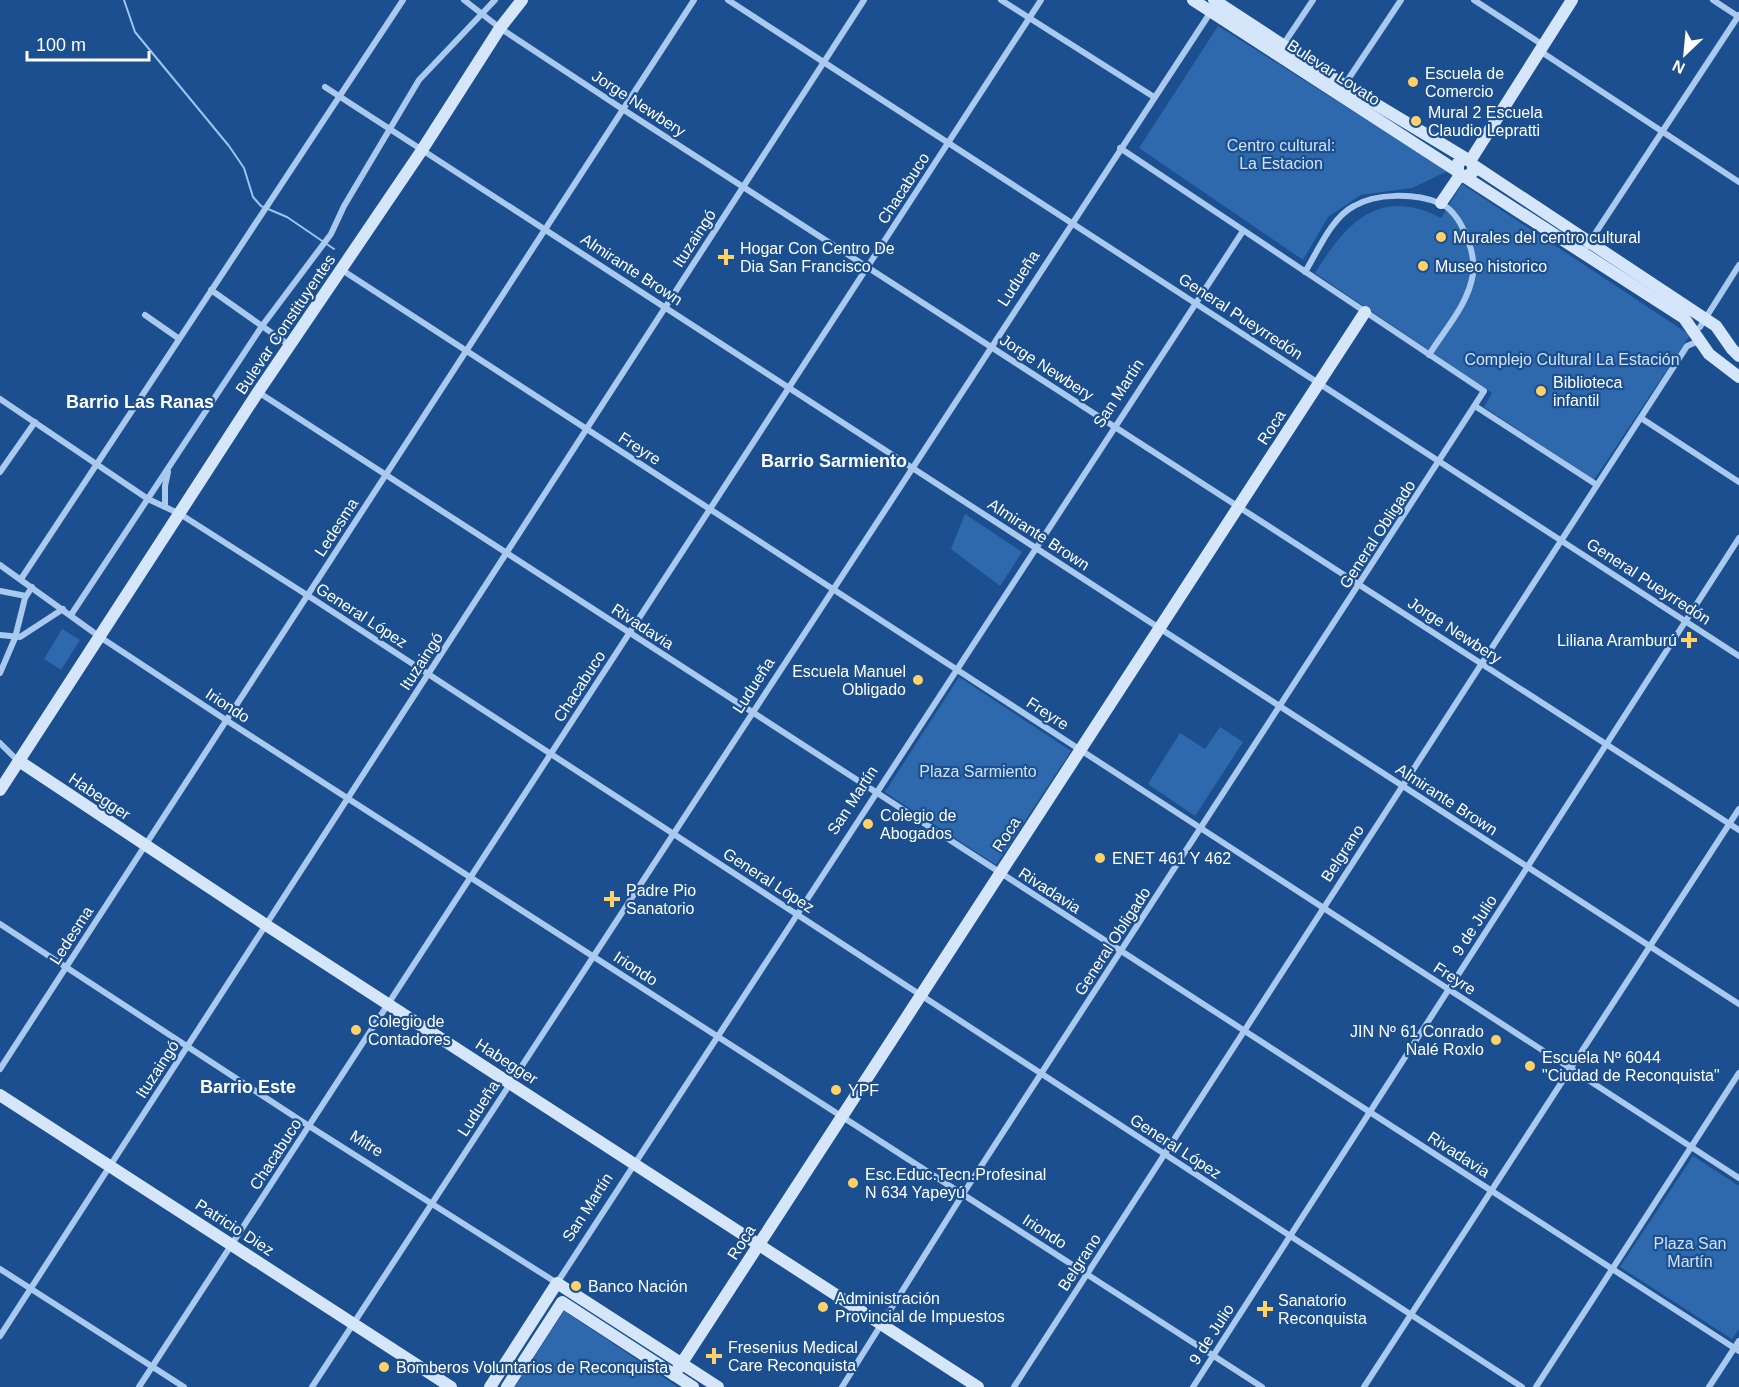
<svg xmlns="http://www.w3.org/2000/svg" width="1739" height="1387" viewBox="0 0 1739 1387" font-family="Arial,sans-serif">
<rect width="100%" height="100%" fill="#1b4f8f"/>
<g fill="#2e69ad">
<path d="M1218,26L1448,171L1412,188L1361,195L1328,217L1303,260L1139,148Z"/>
<path d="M1462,184L1690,335L1594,480L1484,407L1492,393L1315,273C1346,223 1379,186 1441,218Z"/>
<path d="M965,514L1022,552L1000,586L951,549Z"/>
<path d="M62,629L80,640L61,670L44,659Z"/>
<path d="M959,677L1071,751L996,865L885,792Z"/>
<path d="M1220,727L1243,742L1195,816L1148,784L1180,733L1205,749Z"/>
<path d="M1693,1156L1739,1186V1329L1732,1339L1620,1267Z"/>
<path d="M564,1311L678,1387H515Z"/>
</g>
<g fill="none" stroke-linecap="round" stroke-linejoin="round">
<path stroke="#9cc4f0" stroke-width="2" d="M124,0L135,32L229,146L244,168L253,197L261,206L287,217L334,249"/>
<g stroke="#a9c9ee" stroke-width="6">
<path d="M464,0L500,28L624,110L1739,830"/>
<path d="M728,0L1739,656"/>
<path d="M1001,0L1154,97"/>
<path d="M1474,0L1543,45"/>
<path d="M1713,0L1739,17"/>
<path d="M1283,45L1313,0"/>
<path d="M1540,51L1739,182"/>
<path d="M325,87L1739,1004"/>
<path d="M1343,87L1401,0"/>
<path d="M1583,252L1739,15"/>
<path d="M342,270L1739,1178"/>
<path d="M1305,272C1318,251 1331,218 1354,206C1376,193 1415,193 1439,203C1461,211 1476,253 1473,274C1468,305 1445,329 1429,355"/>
<path d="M211,290L289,345"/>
<path d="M145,315L178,338"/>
<path d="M1700,327L1739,265"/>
<path d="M258,392L1739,1351"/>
<path d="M0,399L148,499L180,514L307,595L1522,1387"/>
<path d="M1475,406L1597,485"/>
<path d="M1641,418L1739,482"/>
<path d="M0,472L35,422"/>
<path d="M165,507V486L168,472"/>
<path d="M0,565L100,637L226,720L1262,1387"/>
<path d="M21,579L403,0"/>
<path d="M0,591L26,596"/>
<path d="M71,615L262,326L331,234L344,206L419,80L495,0"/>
<path d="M0,635L20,637L63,609"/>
<path d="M0,673L15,638L25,598L32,587"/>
<path d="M0,743L18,761"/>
<path d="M0,924L309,1126L557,1283L1243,231"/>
<path d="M0,1069L694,0"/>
<path d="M0,1269L184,1387"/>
<path d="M0,1336L864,0"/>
<path d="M139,1387L1041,0"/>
<path d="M312,1387L1212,10"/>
<path d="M842,1387L963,1194L1484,391L1120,148"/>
<path d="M1014,1387L1687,346L1699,341"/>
<path d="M1193,1387L1739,538"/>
<path d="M1364,1387L1739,809"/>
<path d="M1536,1387L1739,1073"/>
<path d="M1709,1387L1739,1341"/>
</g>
<g stroke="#d6e6fa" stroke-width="12">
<path d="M1193,0L1457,171"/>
<path d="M1214,0L1344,85L1470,161L1473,165V172L1465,177L1458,173V163L1464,159"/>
<path d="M1470,161L1572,0"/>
<path d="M1473,165L1716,326L1732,349L1739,356"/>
<path d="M1465,177L1684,318L1709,354L1739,377"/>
<path d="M1441,203L1460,175"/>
<path d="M19,761L266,925L978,1387"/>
<path d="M0,790L258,392L422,150L500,28L522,0"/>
<path d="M0,1095L451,1387"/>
<path d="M674,1375L1365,312"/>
<path d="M490,1387L557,1283L718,1387"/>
<path d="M507,1387L562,1302L693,1387"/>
</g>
</g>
<g fill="#ffd166" stroke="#1b4f8f" stroke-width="2">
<circle cx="1413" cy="82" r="6"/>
<circle cx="1416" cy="121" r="6"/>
<circle cx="1441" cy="237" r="6"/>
<path d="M723 248h6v6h6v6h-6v6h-6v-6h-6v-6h6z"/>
<circle cx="1423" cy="266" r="6"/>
<circle cx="1541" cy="391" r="6"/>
<path d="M1686 631h6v6h6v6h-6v6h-6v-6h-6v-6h6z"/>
<circle cx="918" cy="680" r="6"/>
<circle cx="868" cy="824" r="6"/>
<circle cx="1100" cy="858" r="6"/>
<path d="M609 890h6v6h6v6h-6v6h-6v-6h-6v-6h6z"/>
<circle cx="356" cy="1030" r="6"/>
<circle cx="1496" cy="1040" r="6"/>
<circle cx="1530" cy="1066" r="6"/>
<circle cx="836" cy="1090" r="6"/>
<circle cx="853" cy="1183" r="6"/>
<circle cx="576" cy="1286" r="6"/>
<circle cx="823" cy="1307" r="6"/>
<path d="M1262 1300h6v6h6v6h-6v6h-6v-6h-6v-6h6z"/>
<path d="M711 1347h6v6h6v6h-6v6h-6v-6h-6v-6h6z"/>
<circle cx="384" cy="1367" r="6"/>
</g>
<g text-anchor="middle" stroke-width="4.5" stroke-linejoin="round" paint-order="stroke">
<g font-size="16" fill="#fff" stroke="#1b4f8f">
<text transform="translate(1334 72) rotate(33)" y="6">Bulevar Lovato</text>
<text transform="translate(639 103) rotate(33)" y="6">Jorge Newbery</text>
<text transform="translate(903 188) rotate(-57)" y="6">Chacabuco</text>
<text transform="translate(694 238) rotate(-57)" y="6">Ituzaingó</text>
<text transform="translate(632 269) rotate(33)" y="6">Almirante Brown</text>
<text transform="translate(1018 278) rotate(-57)" y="6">Ludueña</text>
<text transform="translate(1241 316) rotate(33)" y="6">General Pueyrredón</text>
<text transform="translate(285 324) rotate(-56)" y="6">Bulevar Constituyentes</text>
<text transform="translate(1047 367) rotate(33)" y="6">Jorge Newbery</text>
<text transform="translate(1118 393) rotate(-57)" y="6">San Martín</text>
<text transform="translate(1271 427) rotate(-57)" y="6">Roca</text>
<text transform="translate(640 448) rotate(33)" y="6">Freyre</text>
<text transform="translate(336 527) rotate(-57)" y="6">Ledesma</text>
<text transform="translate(1039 534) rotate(33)" y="6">Almirante Brown</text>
<text transform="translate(1377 534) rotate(-57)" y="6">General Obligado</text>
<text transform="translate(1649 581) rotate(33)" y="6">General Pueyrredón</text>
<text transform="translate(362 615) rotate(33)" y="6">General López</text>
<text transform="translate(643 626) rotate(33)" y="6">Rivadavia</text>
<text transform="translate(1455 630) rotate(33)" y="6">Jorge Newbery</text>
<text transform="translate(421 661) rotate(-57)" y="6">Ituzaingó</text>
<text transform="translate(753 685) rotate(-57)" y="6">Ludueña</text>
<text transform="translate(579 686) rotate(-57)" y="6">Chacabuco</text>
<text transform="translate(228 705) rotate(33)" y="6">Iriondo</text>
<text transform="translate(1048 713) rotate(33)" y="6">Freyre</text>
<text transform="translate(100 796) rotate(34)" y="6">Habegger</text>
<text transform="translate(1447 799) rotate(33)" y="6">Almirante Brown</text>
<text transform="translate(852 800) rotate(-57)" y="6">San Martín</text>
<text transform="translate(1006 834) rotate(-57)" y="6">Roca</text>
<text transform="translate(1342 853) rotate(-57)" y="6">Belgrano</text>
<text transform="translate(769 880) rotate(33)" y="6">General López</text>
<text transform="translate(1050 890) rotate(33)" y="6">Rivadavia</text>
<text transform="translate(1474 925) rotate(-57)" y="6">9 de Julio</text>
<text transform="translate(71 935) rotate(-57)" y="6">Ledesma</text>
<text transform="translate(1112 941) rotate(-57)" y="6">General Obligado</text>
<text transform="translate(636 968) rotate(33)" y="6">Iriondo</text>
<text transform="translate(1455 978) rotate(33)" y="6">Freyre</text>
<text transform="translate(507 1061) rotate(33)" y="6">Habegger</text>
<text transform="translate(157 1069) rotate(-57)" y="6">Ituzaingó</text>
<text transform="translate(478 1108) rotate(-57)" y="6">Ludueña</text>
<text transform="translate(367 1143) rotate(32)" y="6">Mitre</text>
<text transform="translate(1176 1146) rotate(33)" y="6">General López</text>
<text transform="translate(275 1154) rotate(-57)" y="6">Chacabuco</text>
<text transform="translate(1459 1154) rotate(33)" y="6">Rivadavia</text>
<text transform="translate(587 1207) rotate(-57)" y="6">San Martín</text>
<text transform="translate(235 1227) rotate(33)" y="6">Patricio Diez</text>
<text transform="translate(1045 1231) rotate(33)" y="6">Iriondo</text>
<text transform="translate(741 1242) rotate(-57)" y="6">Roca</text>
<text transform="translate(1079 1262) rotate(-57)" y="6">Belgrano</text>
<text transform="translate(1211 1334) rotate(-57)" y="6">9 de Julio</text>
</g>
<g font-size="16" fill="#fff" stroke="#1b4f8f" text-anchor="start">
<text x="1425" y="79">Escuela de<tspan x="1425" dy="18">Comercio</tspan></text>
<text x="1428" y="118">Mural 2 Escuela<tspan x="1428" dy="18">Claudio Lepratti</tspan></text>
<text x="1453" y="243">Murales del centro cultural</text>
<text x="740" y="254">Hogar Con Centro De<tspan x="740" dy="18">Dia San Francisco</tspan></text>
<text x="1435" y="272">Museo historico</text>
<text x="1553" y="388">Biblioteca<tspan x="1553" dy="18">infantil</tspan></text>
<text x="1677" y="646" text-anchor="end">Liliana Aramburú</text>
<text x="906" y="677" text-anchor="end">Escuela Manuel<tspan x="906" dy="18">Obligado</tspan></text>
<text x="880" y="821">Colegio de<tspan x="880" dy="18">Abogados</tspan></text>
<text x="1112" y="864">ENET 461 Y 462</text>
<text x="626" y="896">Padre Pio<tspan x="626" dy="18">Sanatorio</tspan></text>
<text x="368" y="1027">Colegio de<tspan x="368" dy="18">Contadores</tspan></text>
<text x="1484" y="1037" text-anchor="end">JIN Nº 61 Conrado<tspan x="1484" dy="18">Nalé Roxlo</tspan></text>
<text x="1542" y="1063">Escuela Nº 6044<tspan x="1542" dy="18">"Ciudad de Reconquista"</tspan></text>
<text x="848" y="1096">YPF</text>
<text x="865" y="1180">Esc.Educ.Tecn.Profesinal<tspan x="865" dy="18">N 634 Yapeyú</tspan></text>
<text x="588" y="1292">Banco Nación</text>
<text x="835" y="1304">Administración<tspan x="835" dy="18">Provincial de Impuestos</tspan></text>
<text x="1278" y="1306">Sanatorio<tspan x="1278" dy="18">Reconquista</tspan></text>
<text x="728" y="1353">Fresenius Medical<tspan x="728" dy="18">Care Reconquista</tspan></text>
<text x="396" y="1373">Bomberos Voluntarios de Reconquista</text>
</g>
<g font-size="16" fill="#cfe3fa" stroke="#1b4f8f">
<text x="1281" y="151">Centro cultural:<tspan x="1281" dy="18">La Estacion</tspan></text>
<text x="1572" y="365">Complejo Cultural La Estación</text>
<text x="978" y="777">Plaza Sarmiento</text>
<text x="1690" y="1249">Plaza San<tspan x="1690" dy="18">Martín</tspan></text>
</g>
<g font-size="18" font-weight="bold" fill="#fff" stroke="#1b4f8f">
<text x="140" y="408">Barrio Las Ranas</text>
<text x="834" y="467">Barrio Sarmiento</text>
<text x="248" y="1093">Barrio Este</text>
</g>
</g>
<g transform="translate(1685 54) rotate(206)" stroke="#1b4f8f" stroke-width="4.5" paint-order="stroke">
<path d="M0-4.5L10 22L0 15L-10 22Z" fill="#ffffff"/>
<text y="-9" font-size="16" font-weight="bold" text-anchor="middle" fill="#ffffff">N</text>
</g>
<path d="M27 51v9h122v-9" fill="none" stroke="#ffffff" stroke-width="3"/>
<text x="36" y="51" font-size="18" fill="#ffffff" stroke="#1b4f8f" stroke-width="4.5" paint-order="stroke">100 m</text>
</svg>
